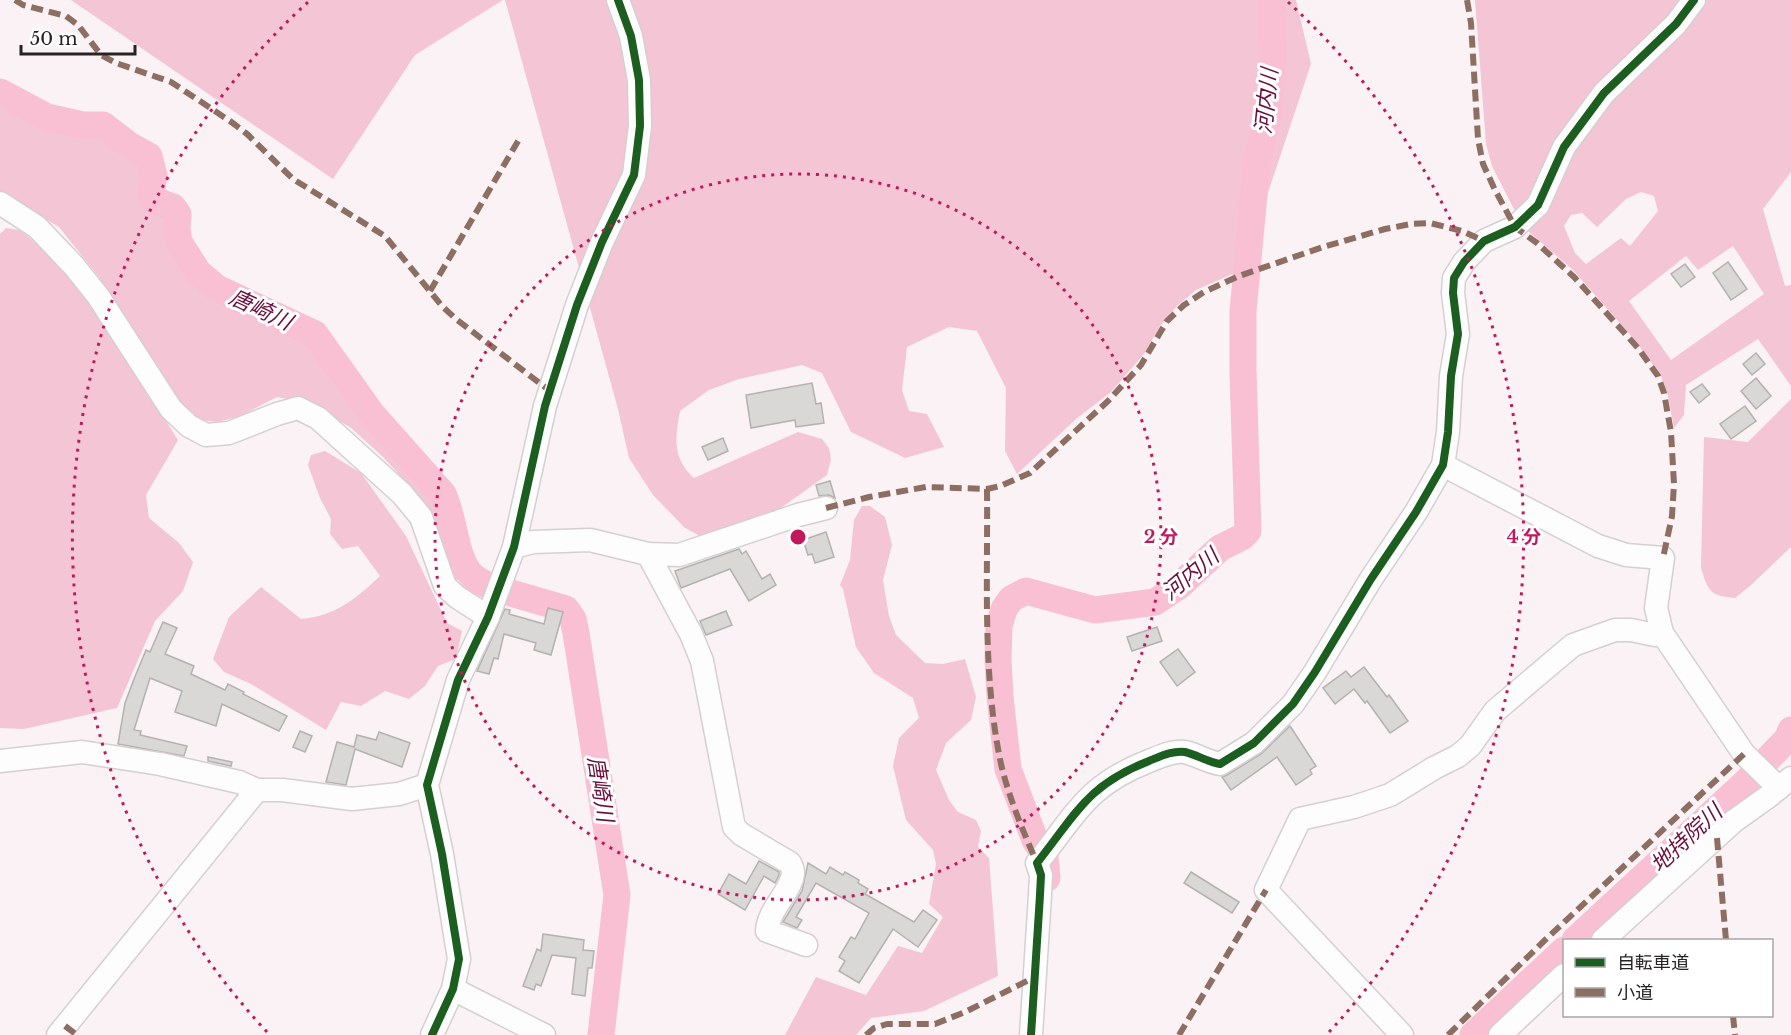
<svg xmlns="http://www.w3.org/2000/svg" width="1791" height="1035" viewBox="0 0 1791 1035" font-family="'Libre Baskerville','Noto Sans JP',serif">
<rect width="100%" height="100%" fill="#faf2f4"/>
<g fill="#f4c5d5" fill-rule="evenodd">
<path d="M71,0H503L415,55L333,179Z"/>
<path d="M505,0H1296L1311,64L1242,270L1196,290L1178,305L1160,326L1144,354L1111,392L1076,419L1017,474L1005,451L1006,388L977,331L949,327L907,347L902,390L909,411L927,414L944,447L905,458L851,432L822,373L802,365L739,379L709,390L680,411C675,438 672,458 694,478L798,432L822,439L829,448L831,459L827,475L764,520L702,537L685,528L653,495L629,458L618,409Z"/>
<path d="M1475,0H1791V172L1763,209L1785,286L1791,285V386L1758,339L1686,385L1684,415L1674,428L1668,396L1661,376L1634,339L1572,269L1529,232L1516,213L1492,166L1486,144ZM1641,192L1654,196L1658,211L1630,246L1621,238L1586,264L1575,253L1564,226L1571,215L1582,213L1597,227L1626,199ZM1733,246L1764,294L1671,360L1629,301L1686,256L1698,270Z"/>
<path d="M0,99L45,121L80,129H96L112,136L145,159L149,170L148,197C158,209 165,205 174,215V238L193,271L215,292L297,327L315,340L367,413L436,493L445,514L464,572L463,577L459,580L453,579L433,524L418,495L383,457L350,427L303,402L277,397L240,416L218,422L199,420L184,409L153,366L99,277L59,227L0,192Z"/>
<path d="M6,228L20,230L65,267L102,319L178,440L146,495L149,518L179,543L193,562L183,591L155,621L117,708L24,729L0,728V234Z"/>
<path d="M1791,399V547L1750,586L1735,598C1710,596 1708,591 1701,568L1704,437L1748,442Z"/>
<path d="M325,451L361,473L406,536L447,623L462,631L456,659L438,666L425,686L409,699L385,691L361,706L341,702L326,730L251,684L224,672L213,659L229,617L261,587L301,619C335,616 356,599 380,576L358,546L342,549L330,534L331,519L320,498L308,465L311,455Z"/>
<path d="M862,506H870L885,517L892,545L883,580L889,616L896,635L925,663L943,664L965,659L976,697L971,720L946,743L936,770L949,800L958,812L976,820L981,831L978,847L989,858L998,976L924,1011L871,1018L856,1035H785L816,977L866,995L898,946L922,953L943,917L929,904L936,864L933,850L906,820L893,766L899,738L919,718L913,698L874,673L856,647L843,589L840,585L850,560L854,520Z"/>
</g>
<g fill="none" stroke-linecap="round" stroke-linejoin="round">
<g stroke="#f9bfd2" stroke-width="27">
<path d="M0,92L47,117L83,125H103L129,145L149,156L154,176L151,192L156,201L173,207L178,214L177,229L179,242L198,272L217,288L315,334L372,414L443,494C454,516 455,555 469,572C475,580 484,583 493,588"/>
<path d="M504,591L566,609L573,619L576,633L617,895L601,1035"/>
<path d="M1047,878L1045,856L1035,840L1008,769L1000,697L998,659L999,626L1004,609L1011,599L1026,591L1095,610L1155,602L1179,586L1220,548L1242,537L1248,531L1243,371V311L1257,163L1269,110L1273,58L1272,0"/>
<path d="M1575,940L1744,784L1788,738L1791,730"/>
<path d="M1473,1035L1564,950"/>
</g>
</g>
<g fill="#dad8d7" stroke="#b3b2b1" stroke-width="1.5">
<path d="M1728,262L1747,289L1731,300L1713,273Z"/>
<path d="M1685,264L1695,277L1681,287L1671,274Z"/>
<path d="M1756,353L1765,364L1752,375L1743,364Z"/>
<path d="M1756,378L1771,396L1756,409L1741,391Z"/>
<path d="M812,383L816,404L821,403L824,423L796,427L795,420L751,428L746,395Z"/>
<path d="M1702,384L1710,394L1699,403L1690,392Z"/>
<path d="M1745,406L1756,421L1731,439L1720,424Z"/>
<path d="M723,438L728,451L708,460L702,447Z"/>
<path d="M830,481L835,498L829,495L819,496L816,485Z"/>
<path d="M826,532L834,557L815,563L812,554L808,555L803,540Z"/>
<path d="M739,549L742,554L746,551L762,579L770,574L776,585L749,601L730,569L681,588L675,571Z"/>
<path d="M548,608L563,612L551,655L534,650L536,643L504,634L498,659L494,658L489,674L477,671L505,609L510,610L509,614L544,624Z"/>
<path d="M726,611L732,625L706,635L700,621Z"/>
<path d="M163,622L177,628L165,654L194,666L191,674L225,690L228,684L244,692L243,694L287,716L279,731L222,704L216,726L175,712L182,691L150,678L134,730L141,731L140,735L187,746L184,756L118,744L125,703L134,679L146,650L150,652Z"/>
<path d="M1157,627L1162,641L1132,651L1127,637Z"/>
<path d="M1178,649L1195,672L1177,686L1160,662Z"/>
<path d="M1364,667L1387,697L1389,695L1408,721L1390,733L1367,701L1365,703L1354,689L1335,704L1323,688L1346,671L1351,677Z"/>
<path d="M1290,726L1316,766L1310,770L1312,774L1296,785L1277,757L1231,790L1222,777L1227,775L1261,754Z"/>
<path d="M300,731L312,736L305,752L293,747Z"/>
<path d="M379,732L410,743L402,767L355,749L346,785L326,782L337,742L354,747L357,735L376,740Z"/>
<path d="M208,757L232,762L231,766L208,761Z"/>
<path d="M759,861L779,872V875L775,883L764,876L745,910L718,894L729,874L746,884Z"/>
<path d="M808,863L826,874L830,867L843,875L845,872L859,880L858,883L868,889L865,894L914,922L923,910L937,920L918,947L893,929L859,983L839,971L845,961L839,957L851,937L855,939L869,913L816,883L796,917L802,920L797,928L783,922L802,891Z"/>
<path d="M1191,872L1239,902L1232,913L1184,883Z"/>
<path d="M543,934L584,940L583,950L594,951L592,968H588L585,996L572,994L576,958L552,955L541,986L536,984L534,990L523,986L537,949L541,951Z"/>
</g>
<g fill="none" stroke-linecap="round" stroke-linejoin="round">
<defs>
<g id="minor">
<path d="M0,203L37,227L74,266L98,296L171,409L189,426L206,435L229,433L277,414L298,408L318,418L402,494L421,517L445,586L457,597L488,617"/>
<path d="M1443,465L1598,546L1626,555L1663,558L1656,608L1662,633L1744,754L1779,788"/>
<path d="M514,547L533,542L590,540L648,554L679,555L798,515L826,508"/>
<path d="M648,554L691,634L702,661L734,827L741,834L790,863C791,865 793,870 793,872C793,890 768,909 767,931L806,945"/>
<path d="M0,761L82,752L160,764L239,782L257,790H282L352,799L399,794L427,785"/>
<path d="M1603,940L1734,821L1769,796L1791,778"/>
<path d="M453,989L544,1035"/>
<path d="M58,1035L257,790"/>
<path d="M432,1035L453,989L459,959L442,854L427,785L458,680L488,617L514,547L545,406L577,305L602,242L634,175L640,126L639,80L631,36L618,0"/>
<path d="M1031,1035L1040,895L1041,875L1037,863C1076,814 1087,785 1149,761C1159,757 1173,750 1185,752C1197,755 1208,762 1220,764L1254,743L1293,704L1315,672L1371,579L1416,512L1443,465L1448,432L1451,376L1458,334L1453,293L1454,278L1464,262L1484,241L1515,227L1538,205L1564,147L1604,93L1676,24L1694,0"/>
<path d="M1402,1035L1266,890L1300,819L1354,807L1390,795L1434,768L1458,756L1470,746L1495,711L1573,645L1615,630H1631L1655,635L1662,633"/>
<path d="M1500,1035L1564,975"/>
</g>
</defs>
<use href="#minor" stroke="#d6cfd1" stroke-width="25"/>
<use href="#minor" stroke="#fefdfd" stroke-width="22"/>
<g stroke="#8d6e63" stroke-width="6" stroke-dasharray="12 6" stroke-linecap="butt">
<path d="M15,0L23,5L66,16L78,25L101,55L116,63L171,82L230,121L247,134L293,179L385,236L442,306L456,319L550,391"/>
<path d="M1467,0L1471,23L1478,139L1483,164L1495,190L1515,227L1537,243L1574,277L1638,348L1658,376L1664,393L1671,432L1674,484L1672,516L1663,558"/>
<path d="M430,291L521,136"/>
<path d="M987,489C988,580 982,674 1001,764C1009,798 1023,831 1037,863"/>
<path d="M826,508L869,497L926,487L987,489L1000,486L1030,473L1108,401L1141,365L1167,321L1184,305L1204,292L1239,276L1323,247L1385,229L1411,224L1430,223L1462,231L1484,241"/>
<path d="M1717,838L1726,940"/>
<path d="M1733,1016L1735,1035"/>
<path d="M65,1026L77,1035"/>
<path d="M866,1035L874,1028L887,1024H935L965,1012L1035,977"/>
<path d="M1179,1035L1266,890"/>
<path d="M1448,1035L1544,941L1744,754"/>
</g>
<defs>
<g id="cycleway">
<path d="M432,1035L453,989L459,959L442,854L427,785L458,680L488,617L514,547L545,406L577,305L602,242L634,175L640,126L639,80L631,36L618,0"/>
<path d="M1031,1035L1040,895L1041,875L1037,863C1076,814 1087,785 1149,761C1159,757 1173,750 1185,752C1197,755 1208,762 1220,764L1254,743L1293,704L1315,672L1371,579L1416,512L1443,465L1448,432L1451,376L1458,334L1453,293L1454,278L1464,262L1484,241L1515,227L1538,205L1564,147L1604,93L1676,24L1694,0"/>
</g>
</defs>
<use href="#cycleway" stroke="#fff" stroke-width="11"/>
<use href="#cycleway" stroke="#1b5e20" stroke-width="8"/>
</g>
<g fill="none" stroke="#c2185b" stroke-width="3" stroke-dasharray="3 6">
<circle cx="798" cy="537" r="363"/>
<path d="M267 1032A726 726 0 0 1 308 2M1288 2A726 726 0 0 1 1329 1032"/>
</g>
<g text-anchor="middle" stroke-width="6" stroke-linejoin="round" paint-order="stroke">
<g font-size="22" font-style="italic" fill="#6c0f3c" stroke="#fff">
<text transform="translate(1266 101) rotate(-84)" y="8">河内川</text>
<text transform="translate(261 309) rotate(25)" y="8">唐崎川</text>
<text transform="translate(1190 574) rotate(-40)" y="8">河内川</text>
<text transform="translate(601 789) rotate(81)" y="8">唐崎川</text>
<text transform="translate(1686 838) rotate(-43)" y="8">地持院川</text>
</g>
</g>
<circle cx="798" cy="537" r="9" fill="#c2185b" stroke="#fff" stroke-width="3"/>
<g font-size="18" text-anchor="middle" font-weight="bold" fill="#c2185b" stroke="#fff" stroke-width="6" stroke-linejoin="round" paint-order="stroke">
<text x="1161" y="543">2 分</text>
<text x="1524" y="543">4 分</text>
</g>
<rect x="1563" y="939" width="210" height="78" fill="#ffffff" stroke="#a9a7a7" stroke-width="1.5"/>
<rect x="1575" y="958" width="30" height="9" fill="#1b5e20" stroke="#a9a7a7" stroke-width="1.5"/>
<text x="1617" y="969" font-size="18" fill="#272223">自転車道</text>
<rect x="1575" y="988" width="30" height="9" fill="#8d6e63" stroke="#a9a7a7" stroke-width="1.5"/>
<text x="1617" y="999" font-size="18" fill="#272223">小道</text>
<path d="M21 45v9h114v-9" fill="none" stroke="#272223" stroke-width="3"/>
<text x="30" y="45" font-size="18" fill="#272223" stroke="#ffffff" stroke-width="4.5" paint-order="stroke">50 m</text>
</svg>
